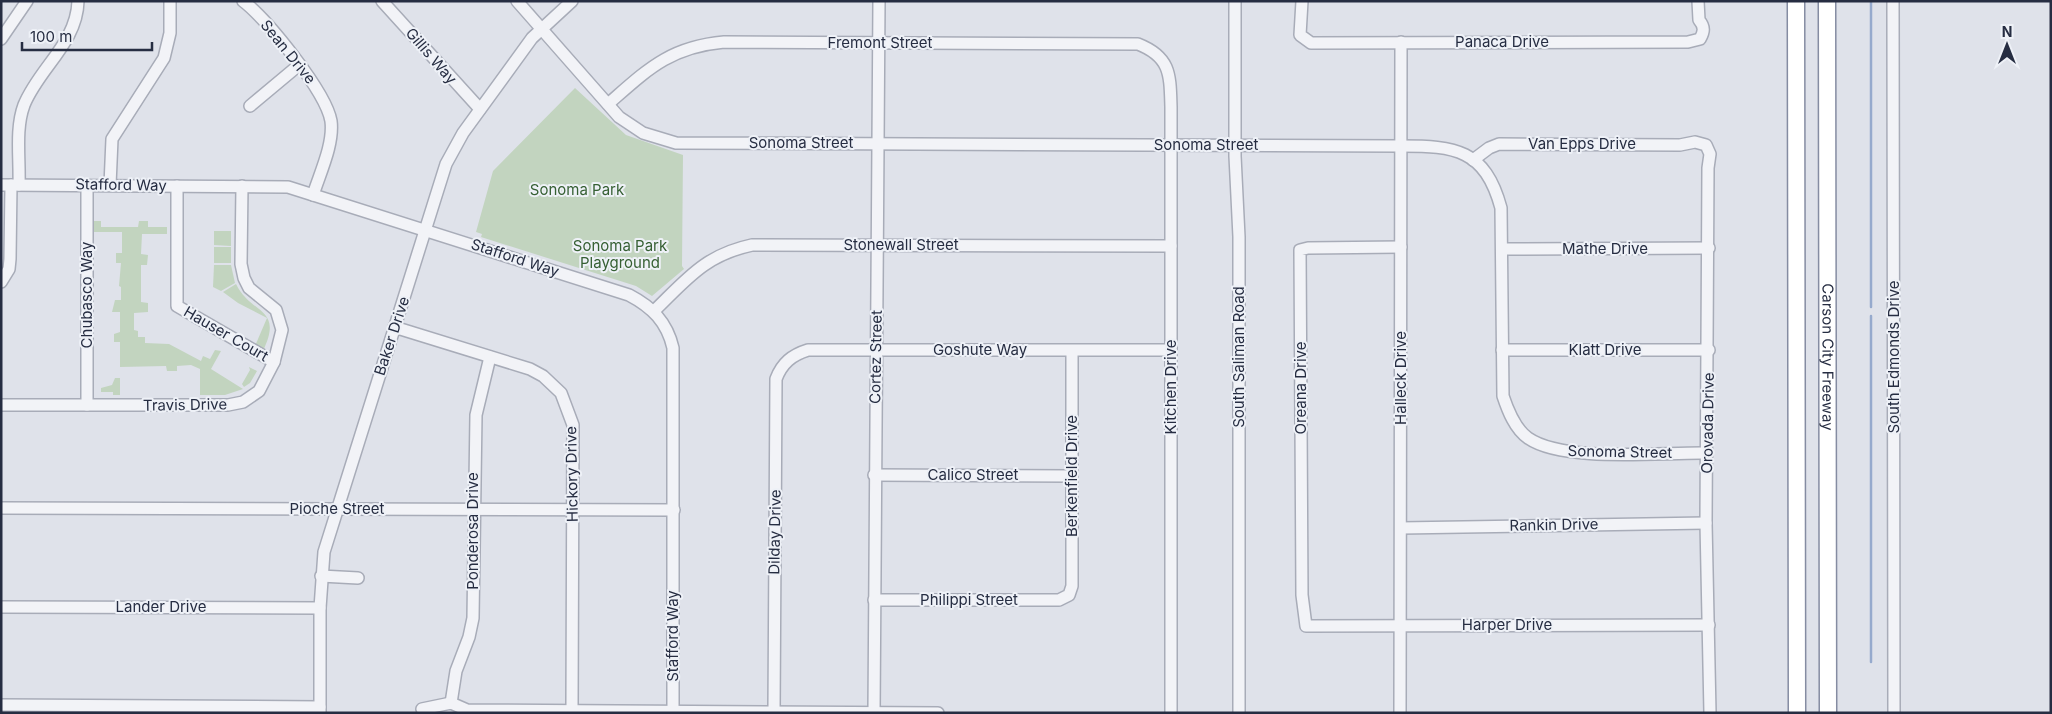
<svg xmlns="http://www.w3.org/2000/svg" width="2052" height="714" viewBox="0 0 2052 714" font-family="Inter,sans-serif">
<rect width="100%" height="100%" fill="#dfe2ea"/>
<g fill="#c2d4bf">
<path d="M575,88L626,135L683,155L682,266L684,269L652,296L636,286L481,237L482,234L476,232L493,171Z"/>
<path d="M92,221H101V227H138L139,221H148V227H167V234H142L141,254L148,255L147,265H141V302L148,303V312L134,313V330L138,331V337H145V343L169,344L201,361L203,356L210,359L215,350L221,351L211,369L243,389L225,395H200V369L191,365L177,366V371H167L166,366L120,367V342H114V334L120,332V312H112L115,300H121V287L119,286L121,263H116V253H122V232H92Z"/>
<path d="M214,231H231V246L214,245Z"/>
<rect x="214" y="247" width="17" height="16"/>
<path d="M214,265H231L235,283L221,291L213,287Z"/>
<path d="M236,284C251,315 284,307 263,351L255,346L267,318L238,303L223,292Z"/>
<path d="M249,367L257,371L250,383L244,387L242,384L250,370Z"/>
<path d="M115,378H120V395H113V392H101V388L112,385Z"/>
</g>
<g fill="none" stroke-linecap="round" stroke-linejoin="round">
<g stroke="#96aacd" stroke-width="2.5">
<path d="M1871,1V307"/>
<path d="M1871,316V662"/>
</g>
<defs>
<g id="minor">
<path d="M243,1C267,19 326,92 331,121C334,144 320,173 313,195"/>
<path d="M382,1L480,109"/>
<path d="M517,1L619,117L643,133L676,143L1401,146C1455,146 1485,149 1501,208L1503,396C1508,411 1515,429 1528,438C1564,463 1661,452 1707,453"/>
<path d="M1235,1V156L1239,237V713"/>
<path d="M1302,1L1300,35L1311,43L1688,42L1700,39C1704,32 1705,27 1699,20L1698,1"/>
<path d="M1893,1L1894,713"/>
<path d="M1,39L27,1"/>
<path d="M608,104C647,70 669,47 724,42L1138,44C1171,57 1170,75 1171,107V713"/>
<path d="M250,106L299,65"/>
<path d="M1473,160L1489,148L1499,144L1680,145L1695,142L1706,145L1710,154L1708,168L1706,523L1710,713"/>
<path d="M1,185L288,187L629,295C652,307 667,322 673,348V711"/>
<path d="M19,185C20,159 15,129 24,105C39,68 77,43 78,1"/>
<path d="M110,185L112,139L164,58L170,33V1"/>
<path d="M177,186V306L274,362"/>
<path d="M1401,247L1308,248L1300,250L1302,595L1306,626L1709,625"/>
<path d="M1502,249L1709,248"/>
<path d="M1,282L9,269L10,259L11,185"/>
<path d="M654,311C687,279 705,255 752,245L1171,246"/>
<path d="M394,327L530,369L543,376L561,393L573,425L572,710"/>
<path d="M1502,350H1709"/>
<path d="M1,405H228L243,402L259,391L274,362L282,330L276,310L249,288L244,278L241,264L242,186"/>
<path d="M87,405V185"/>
<path d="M874,475L1072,476"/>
<path d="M1,508L674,510"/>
<path d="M1401,528L1706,523"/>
<path d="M321,576L358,578"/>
<path d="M874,600H1059L1069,595L1072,586V351"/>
<path d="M1,607L320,608"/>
<path d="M451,703L456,671L469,637L473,618L476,415L490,357"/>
<path d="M1,705L320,707"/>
<path d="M422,709L451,703L467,710L938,713"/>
<path d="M774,712L776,379C782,363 792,355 808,350H1171"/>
<path d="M874,712L879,1"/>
<path d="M320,713V608L324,552L446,164L463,133L532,38L572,1"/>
<path d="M1400,713L1401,42"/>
</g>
<g id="highway">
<path d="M1796,1L1797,713"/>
<path id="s1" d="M1827,1L1828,713"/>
</g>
</defs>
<use href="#minor" stroke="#a8acb8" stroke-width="14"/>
<use href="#highway" stroke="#858ca2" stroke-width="19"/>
<use href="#minor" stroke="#f2f3f7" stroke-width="11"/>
<use href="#highway" stroke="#fff" stroke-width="16"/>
</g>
<g text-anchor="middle" stroke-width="4" stroke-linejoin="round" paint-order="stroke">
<g font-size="15" fill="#262d42" stroke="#eef1f7">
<text x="1502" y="47">Panaca Drive</text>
<text x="880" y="48">Fremont Street</text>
<text transform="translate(288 52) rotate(51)" y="5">Sean Drive</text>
<text transform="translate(431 56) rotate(49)" y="5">Gillis Way</text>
<text x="801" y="148">Sonoma Street</text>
<text x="1582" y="149">Van Epps Drive</text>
<text x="1206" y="150">Sonoma Street</text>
<text transform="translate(121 185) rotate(1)" y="5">Stafford Way</text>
<text x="901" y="250">Stonewall Street</text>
<text x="1605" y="254">Mathe Drive</text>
<text transform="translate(515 258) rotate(18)" y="5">Stafford Way</text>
<text transform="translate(87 295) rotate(-90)" y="5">Chubasco Way</text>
<text transform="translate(226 334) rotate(30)" y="5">Hauser Court</text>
<text transform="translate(392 336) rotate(-72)" y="5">Baker Drive</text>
<text x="980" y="355">Goshute Way</text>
<text x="1605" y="355">Klatt Drive</text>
<text transform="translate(876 357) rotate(-89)" y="5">Cortez Street</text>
<text transform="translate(1239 357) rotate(-90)" y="5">South Saliman Road</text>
<text dy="5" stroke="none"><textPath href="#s1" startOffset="356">Carson City Freeway</textPath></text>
<text transform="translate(1894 357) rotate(-90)" y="5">South Edmonds Drive</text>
<text transform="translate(1401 378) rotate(-90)" y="5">Halleck Drive</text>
<text transform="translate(1171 387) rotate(-90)" y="5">Kitchen Drive</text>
<text transform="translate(1301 388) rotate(-90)" y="5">Oreana Drive</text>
<text transform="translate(185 405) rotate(-1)" y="5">Travis Drive</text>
<text transform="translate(1708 423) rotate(-89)" y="5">Orovada Drive</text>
<text transform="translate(1620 452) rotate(1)" y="5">Sonoma Street</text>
<text transform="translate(572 474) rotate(-91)" y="5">Hickory Drive</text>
<text x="973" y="480">Calico Street</text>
<text transform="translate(1072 476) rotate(-90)" y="5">Berkenfield Drive</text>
<text x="337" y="514">Pioche Street</text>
<text transform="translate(1554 525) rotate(-1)" y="5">Rankin Drive</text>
<text transform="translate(473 531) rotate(-90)" y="5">Ponderosa Drive</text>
<text transform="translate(775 532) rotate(-89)" y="5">Dilday Drive</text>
<text x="969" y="605">Philippi Street</text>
<text x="161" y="612">Lander Drive</text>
<text x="1507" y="630">Harper Drive</text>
<text transform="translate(673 636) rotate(-90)" y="5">Stafford Way</text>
</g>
<g font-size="15" fill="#355f32" stroke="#eef1f7">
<text x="577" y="195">Sonoma Park</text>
<text x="620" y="251">Sonoma Park<tspan x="620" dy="17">Playground</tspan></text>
</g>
</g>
<rect width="2052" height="714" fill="none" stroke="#262d42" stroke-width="5"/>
<g transform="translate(2007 45)" stroke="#eef1f7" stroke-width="4" paint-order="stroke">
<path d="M0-4L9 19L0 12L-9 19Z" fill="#262d42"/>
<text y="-8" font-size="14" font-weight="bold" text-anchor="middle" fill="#262d42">N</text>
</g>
<path d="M22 42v8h130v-8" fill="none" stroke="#262d42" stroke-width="2.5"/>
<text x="30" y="42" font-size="15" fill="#262d42" stroke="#eef1f7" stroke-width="4" paint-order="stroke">100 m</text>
</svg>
